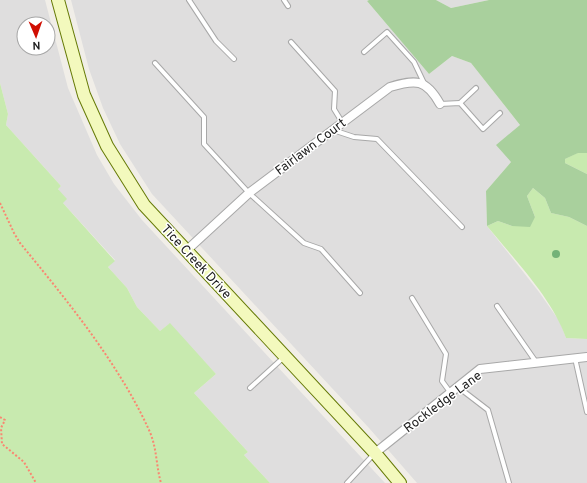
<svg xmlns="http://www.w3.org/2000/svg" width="587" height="483" viewBox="0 0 587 483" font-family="Overpass,sans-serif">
<rect width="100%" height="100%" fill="#f1eee8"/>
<g fill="#dfdede" fill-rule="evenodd">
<path d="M0,0H45L68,88L97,155L114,184L142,220L385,483H270L244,455L248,452L194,393L216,374L169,324L160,331L137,307L127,288L108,267L115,260L63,203L58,188L61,186L6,125L8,114L0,83ZM24,24H48V48H24Z"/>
<path d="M71,0H369L367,1L429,74L452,56L471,63L520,125L511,162L486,191L487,226L539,292L560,322L566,338L587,339V483H417L369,428L152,194L120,144L103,108L89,69Z"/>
<path d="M436,0H489L451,8Z"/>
</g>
<g fill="#c8eaaf">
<path d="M0,83L8,114L6,125L61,186L58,189L67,199L63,203L115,261L108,267L127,288L137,307L160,331L170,323L216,374L194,393L248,452L244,455L270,483H0Z"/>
<path d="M577,153H587V174L565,163V159Z"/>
<path d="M533,188L545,198L551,213L569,217L587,226V339L566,338C552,298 514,259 487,226L498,221L512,226L535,217L527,196Z"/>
</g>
<path fill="#a9d09d" d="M369,0H436L451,8L489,0H587V153H578L565,159V163L587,174V226L569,217L551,213L545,198L533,188L527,196L535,217L530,227L512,226L498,221L487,226L486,191L511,162L496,145L520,125L471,63L452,56L429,74L367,1Z"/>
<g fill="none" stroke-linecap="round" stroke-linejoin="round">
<defs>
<g id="lane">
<path d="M189,0L216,41L234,59"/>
<path d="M284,0L288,6"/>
<path d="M291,42L335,91L334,109L342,122"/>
<path d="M364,52L387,32L414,62L424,83"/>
<path d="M155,63L204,117V144L249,193L304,243L321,249L360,293"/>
<path d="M460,103L476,88"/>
<path d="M440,104L460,103L483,129L500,113"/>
<path d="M333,130L354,137L377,139L462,227"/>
<path d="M412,298L446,354L442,381L450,392"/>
<path d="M497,306L536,362"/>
<path d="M575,358L587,412"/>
<path d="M458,387L488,410L509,483"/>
<path d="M250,388L283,358"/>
<path d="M347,483L373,455"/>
</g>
<g id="street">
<path d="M187,250L249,193L390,87C416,79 426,79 440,104"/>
<path d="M375,453L480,369L587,357"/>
</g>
<path id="secondary" d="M58,0L84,95L107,146L144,205L375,453L400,483"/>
</defs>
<use href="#lane" stroke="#a8a8a8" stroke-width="6"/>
<use href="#street" stroke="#a8a8a8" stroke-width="10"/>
<use href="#secondary" stroke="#667a06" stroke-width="14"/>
<g stroke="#f98771" stroke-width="2" stroke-dasharray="2 2" stroke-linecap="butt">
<path d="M0,203L14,233L20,243C66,299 119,364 149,430C157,447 156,466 161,483"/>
<path d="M0,417L5,420L1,428L2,444L24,462L36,483"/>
</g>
<use href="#lane" stroke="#fff" stroke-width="4"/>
<use href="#street" stroke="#fff" stroke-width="8"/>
<use href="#secondary" stroke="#f3f9bd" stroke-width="12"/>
</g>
<circle fill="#74b278" cx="556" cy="254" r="4"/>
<g text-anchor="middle" stroke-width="3" stroke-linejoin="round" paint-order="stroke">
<g font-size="13" fill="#212121" stroke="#fff">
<text transform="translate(310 146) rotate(-37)" y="5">Fairlawn Court</text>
<text transform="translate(197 261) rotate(47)" y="5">Tice Creek Drive</text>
<text transform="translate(442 401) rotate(-37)" y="5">Rockledge Lane</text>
</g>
</g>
<g transform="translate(36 36) rotate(178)"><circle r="19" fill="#ffffff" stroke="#a6a6a6"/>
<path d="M0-3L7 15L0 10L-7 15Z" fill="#d00e02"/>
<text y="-6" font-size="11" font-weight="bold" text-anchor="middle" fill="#212121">N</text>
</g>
</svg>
